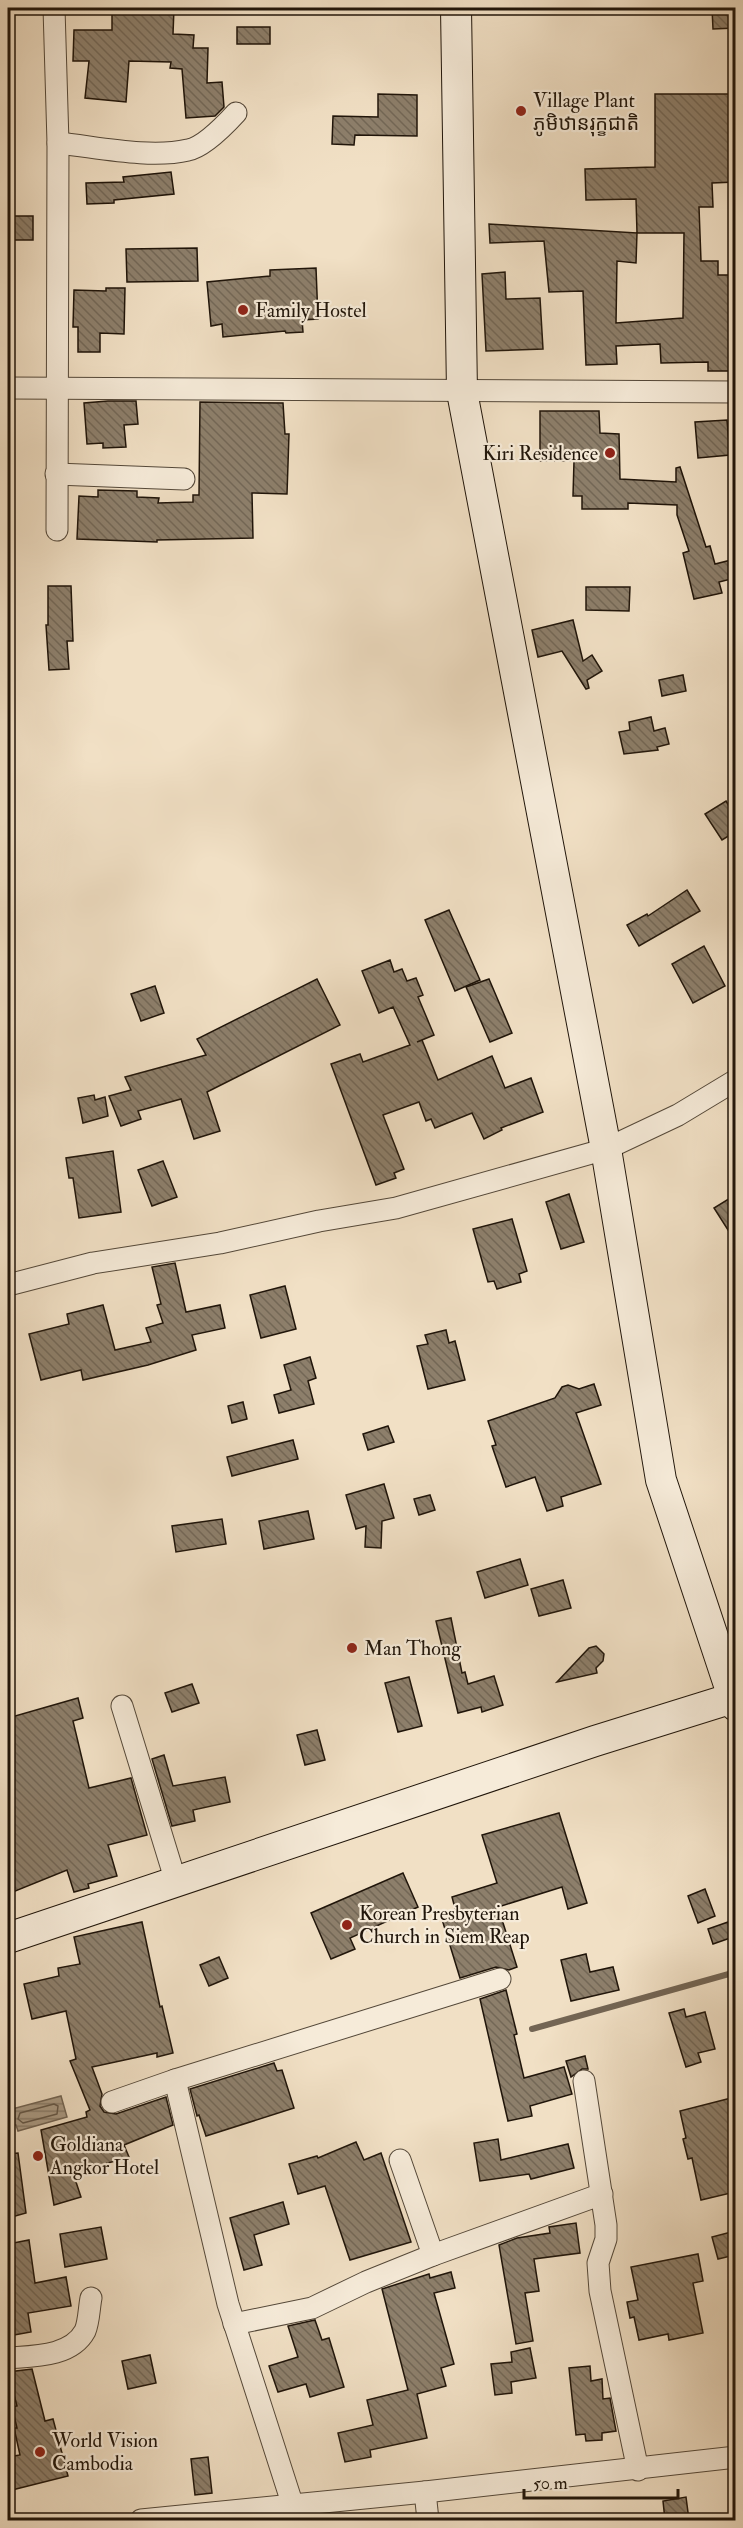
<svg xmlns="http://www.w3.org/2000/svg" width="743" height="2528" viewBox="0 0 743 2528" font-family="'IM FELL Double Pica','Noto Sans Khmer',serif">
<defs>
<pattern id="water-rules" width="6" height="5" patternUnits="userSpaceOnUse" patternTransform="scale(1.5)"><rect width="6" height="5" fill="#aa9b85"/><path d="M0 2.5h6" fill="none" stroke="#8a7d6b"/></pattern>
<pattern id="building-back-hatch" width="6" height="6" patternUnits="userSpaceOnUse" patternTransform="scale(1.5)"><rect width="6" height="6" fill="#8d7f6b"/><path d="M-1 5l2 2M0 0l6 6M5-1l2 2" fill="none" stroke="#736756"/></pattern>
</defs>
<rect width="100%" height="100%" fill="#f1e0c5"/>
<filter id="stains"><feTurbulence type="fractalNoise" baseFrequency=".00333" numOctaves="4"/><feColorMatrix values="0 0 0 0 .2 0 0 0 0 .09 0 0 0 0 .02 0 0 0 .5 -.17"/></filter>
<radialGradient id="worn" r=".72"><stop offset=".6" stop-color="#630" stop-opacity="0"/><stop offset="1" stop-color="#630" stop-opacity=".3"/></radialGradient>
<path fill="url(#water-rules)" stroke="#736554" stroke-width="1.5" d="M61,2096L67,2117L18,2131L16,2125L8,2124V2117L13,2114L12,2109Z"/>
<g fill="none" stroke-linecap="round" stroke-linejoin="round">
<path stroke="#655848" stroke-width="1.5" d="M54,2104L58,2106L57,2114L23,2123L18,2119L20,2113Z"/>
<path stroke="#736554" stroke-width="6" d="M532,2029L736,1972"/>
</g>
<g fill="url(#building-back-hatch)" stroke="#20150a" stroke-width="1.5" fill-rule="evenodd">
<path d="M112,8H174L173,34L194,35L193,48H208L207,83L222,82L224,107L215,116L186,118L182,69L170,68L171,62L129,61L126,102L85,98L89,61H73L74,30H112Z"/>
<path d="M712,8H735V28L713,29Z"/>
<rect x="237" y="27" width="33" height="17"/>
<path d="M378,94L417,95V136L355,135L354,145L332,144L333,116L378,117Z"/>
<path d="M655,94H735V182L712,183L713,207H699L701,261H718V275H733L735,371H708V362L661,363L660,344L616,346L617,364L586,365L583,291L549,292L544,241L490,243L489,224L637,233L636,199L586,200L585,169L655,167ZM637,233H684L683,318L616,323L617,261L636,263Z"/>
<path d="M171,172L174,194L114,200V203L87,204L86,183L124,182L123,177Z"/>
<rect x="8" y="216" width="25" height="24"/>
<path d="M197,248L198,281L127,282L126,249Z"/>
<path d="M316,268L318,319L302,320L303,332L286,333L285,331L223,337L222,324L211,326L207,282L270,276V270Z"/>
<path d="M505,272L506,299L540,298L543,349L486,351L482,274Z"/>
<path d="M106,288H125L124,334L100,333V352H78V327H73L74,290L106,291Z"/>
<path d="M108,401H136L138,424L124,425L126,447L103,448V443L87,444L84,403Z"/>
<path d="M200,402L283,403L285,434H289L287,494L252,493L253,538L157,540V542L77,539L79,496L98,497V490L137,491V497L159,498L158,503L193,502V495H199Z"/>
<path d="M540,411H599L600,433L619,434L620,479L676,482V468L680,467L706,547L710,546L715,564L735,559V578L719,582L722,593L694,599L683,553L689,551L677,515V505L628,503V509H582V496H573L574,461H540Z"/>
<path d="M727,420L730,455L698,458L695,422Z"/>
<path d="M48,586H71L73,641H67L69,669L49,670L46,625H48Z"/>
<path d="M586,587H630L629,611L586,610Z"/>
<path d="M573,620L583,661L592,655L602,671L587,680L589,688L586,689L562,651L538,657L532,630Z"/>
<path d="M683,675L686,691L662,696L659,680Z"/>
<path d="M651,717L654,731L665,728L669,744L657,747L658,750L624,754L619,732L630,730L629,722Z"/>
<path d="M726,801L735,816V832L722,840L705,814Z"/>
<path d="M687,890L700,911L639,946L627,925L647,914L648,916Z"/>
<path d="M449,910L480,980L455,991L425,920Z"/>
<path d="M704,946L725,986L693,1003L672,964Z"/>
<path d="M390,960L394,972L402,969L407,981L416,978L423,995L418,997L434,1035L417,1042L422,1040L438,1080L492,1056L505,1088L531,1078L543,1112L501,1128L502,1130L484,1139L472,1113L435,1128L431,1119L426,1121L419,1102L383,1115L404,1169L394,1173L396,1178L376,1185L331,1064L360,1054L363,1062L410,1045L393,1007L379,1013L362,971Z"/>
<path d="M317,979L340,1025L207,1092L220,1131L194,1139L181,1099L138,1111L141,1119L121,1126L109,1096L131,1090L125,1077L206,1055L197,1039Z"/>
<path d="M489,979L512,1033L490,1042L466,987Z"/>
<path d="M155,986L164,1013L141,1021L131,994Z"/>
<path d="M94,1095L95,1100L105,1097L108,1116L83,1123L78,1098Z"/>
<path d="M113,1151L121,1212L79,1218L73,1178H69L66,1158Z"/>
<path d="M163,1161L177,1197L152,1206L138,1170Z"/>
<path d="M569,1194L584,1242L561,1249L546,1202Z"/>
<path d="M735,1195V1241L714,1208Z"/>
<path d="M512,1219L527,1271L519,1274L521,1282L497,1289L494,1281L488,1282L473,1229Z"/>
<path d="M175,1263L186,1312L220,1305L225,1328L192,1335L196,1350L148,1365L83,1380L81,1370L41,1380L29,1334L69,1324L67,1314L103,1305L115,1350L151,1342L146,1328L163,1323L157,1305L161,1304L152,1267Z"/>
<path d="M285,1286L296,1329L261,1338L250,1295Z"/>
<path d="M446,1330L449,1343L455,1341L465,1380L428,1389L417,1346L428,1344L425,1335Z"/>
<path d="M310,1357L316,1378L308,1381L314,1404L279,1413L274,1395L291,1390L284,1365Z"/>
<path d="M594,1384L601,1405L576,1413L601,1484L561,1497L563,1506L547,1511L535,1477L506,1487L492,1446L496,1445L488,1421L555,1398L562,1387L568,1385L579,1389Z"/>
<path d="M243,1402L247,1419L232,1423L228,1406Z"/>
<path d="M388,1426L394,1442L368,1450L363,1434Z"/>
<path d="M293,1440L298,1459L232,1476L227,1457Z"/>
<path d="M384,1484L394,1518L382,1521L381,1548L365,1547L366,1526L356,1529L346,1495Z"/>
<path d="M430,1495L435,1510L419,1515L414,1499Z"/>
<path d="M308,1511L314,1539L264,1549L259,1521Z"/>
<path d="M222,1519L226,1544L176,1552L172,1526Z"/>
<path d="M520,1559L528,1585L485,1598L477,1572Z"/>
<path d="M563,1580L571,1608L539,1616L531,1589Z"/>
<path d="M451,1618L462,1673L465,1672L468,1684L494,1676L503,1705L482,1712L481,1707L458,1713L436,1621Z"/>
<path d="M596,1646L604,1654L603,1661L596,1668L597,1673L557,1682L589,1648Z"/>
<path d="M409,1677L422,1726L398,1732L385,1683Z"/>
<path d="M192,1684L199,1703L172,1712L165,1693Z"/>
<path d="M78,1698L83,1718L73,1721L89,1788L131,1778L147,1835L108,1845L117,1876L88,1884L89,1888L74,1892L67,1870L8,1894V1718Z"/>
<path d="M317,1730L325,1760L305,1765L297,1735Z"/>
<path d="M164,1755L173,1786L225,1777L230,1802L193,1810L195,1821L172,1826L152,1759Z"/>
<path d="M559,1813L587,1903L568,1909L562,1887L498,1907L517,1967L509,1970L496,1967L460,1978L441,1916L456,1912L452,1897L497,1883L482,1835Z"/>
<path d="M403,1873L418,1907L350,1938L355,1949L331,1959L311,1913Z"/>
<path d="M705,1889L715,1916L698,1923L688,1896Z"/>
<path d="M142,1922L160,2007L162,2006L173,2053L157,2057V2053L92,2067L102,2094L100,2106L104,2112L116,2114L166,2097L173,2125L124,2145L129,2157L73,2173L81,2197L54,2205L41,2130L87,2117L86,2112L90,2110L70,2061L76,2059L66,2011L32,2019L24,1984L59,1976L58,1968L80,1964L74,1937Z"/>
<path d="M728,1922L733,1937L713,1944L708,1929Z"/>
<path d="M586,1954L590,1972L613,1967L619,1990L571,2001L561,1960Z"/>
<path d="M219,1957L228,1978L209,1986L200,1965Z"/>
<path d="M506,1990L517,2034L514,2035L524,2078L564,2067L572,2094L530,2106L532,2116L508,2121L480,1999Z"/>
<path d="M684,2009L686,2017L705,2012L715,2049L698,2053L701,2062L686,2067L669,2013Z"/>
<path d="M585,2056L588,2069H582L571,2077L566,2061Z"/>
<path d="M274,2063L277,2071L282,2070L294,2108L206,2136L199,2115L197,2116L190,2089Z"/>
<path d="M735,2097V2192L701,2200L692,2158L688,2159L683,2139L686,2138L680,2111Z"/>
<path d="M498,2139L501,2160L568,2144L574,2168L531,2179L529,2174L480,2181L474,2143Z"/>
<path d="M356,2142L364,2160L381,2153L411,2242L350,2260L325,2186L298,2194L289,2164L317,2156L318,2158Z"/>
<path d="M18,2153L26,2213L8,2218V2154Z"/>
<path d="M283,2202L289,2224L254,2235L262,2265L244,2270L230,2218Z"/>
<path d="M576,2223L580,2253L534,2259L539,2291L525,2293L533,2341L516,2344L499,2245L517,2238L550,2233L549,2227Z"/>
<path d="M101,2227L107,2259L65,2267L60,2234Z"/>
<path d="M735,2231V2255L718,2259L712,2237Z"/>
<path d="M29,2240L35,2283L66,2277L71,2306L28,2313L31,2332L8,2336V2288L13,2287L8,2244Z"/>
<path d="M698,2254L703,2281L693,2283L703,2333L669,2340L668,2334L639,2340L634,2317L630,2318L627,2302L638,2300L631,2267Z"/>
<path d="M451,2272L455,2288L434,2293L454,2364L441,2368L446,2386L417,2394L427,2438L370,2450L371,2457L345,2462L338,2433L373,2425L367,2400L408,2390L382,2289L429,2274L430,2278Z"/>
<path d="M315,2320L322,2340L329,2338L344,2387L310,2397L306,2384L278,2392L269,2366L298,2357L288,2326Z"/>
<path d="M530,2348L536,2378L511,2382L512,2393L495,2395L491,2364L512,2362L511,2352Z"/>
<path d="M150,2355L156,2383L128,2389L122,2361Z"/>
<path d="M590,2366L591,2381L602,2379L603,2399L610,2398L616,2431L602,2433V2440L586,2441L585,2434L576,2435L569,2368Z"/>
<path d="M32,2369L45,2421L53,2419L68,2476L8,2491V2457L20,2455L14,2428H17L12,2407L17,2406L8,2372Z"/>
<path d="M208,2457L212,2493L195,2495L191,2459Z"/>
<path d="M686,2497L689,2520H665L663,2501Z"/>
</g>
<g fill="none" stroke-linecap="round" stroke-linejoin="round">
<defs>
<g id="street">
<path d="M54,8L58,143L57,530"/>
<path d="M58,143C97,147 150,159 188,150C204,147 225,125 236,113"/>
<path d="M8,388L736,392"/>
<path d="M56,474L184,479"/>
<path d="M8,1285L93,1263L220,1243L319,1221L396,1208L606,1149L678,1115L736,1080"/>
<path d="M122,1706L176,1882"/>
<path d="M175,2080L228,2304L293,2506"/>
<path d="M584,2081L606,2225V2239L598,2263L600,2291L638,2470"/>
<path d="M112,2102L175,2080L500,1979"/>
<path d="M400,2160L433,2255"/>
<path d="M234,2324L312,2308L366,2282L433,2255L602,2194"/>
<path d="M8,2358C33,2356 71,2357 85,2331C89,2322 89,2308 91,2298"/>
<path d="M425,2492L428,2520"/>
<path d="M141,2520L425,2492L736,2457"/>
</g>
<g id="secondary">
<path d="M456,8L462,392L606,1149L661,1480L736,1706"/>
<path d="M8,1938L595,1741L736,1697"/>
</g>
</defs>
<use href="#street" stroke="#544839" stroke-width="23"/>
<use href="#secondary" stroke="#20150a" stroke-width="32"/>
<use href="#street" stroke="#f6ebd9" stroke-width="21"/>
<use href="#secondary" stroke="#f6ebd9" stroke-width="30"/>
</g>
<g fill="#8f2418" stroke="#f6ebd9" stroke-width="2">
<circle cx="521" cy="111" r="6"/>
<circle cx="243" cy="310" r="6"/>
<circle cx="610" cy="453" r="6"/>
<circle cx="352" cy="1648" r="6"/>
<circle cx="347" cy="1925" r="6"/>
<circle cx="38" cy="2156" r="6"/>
<circle cx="40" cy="2452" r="6"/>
</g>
<g text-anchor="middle" stroke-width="4.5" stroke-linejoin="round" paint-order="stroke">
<g font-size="20" fill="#20150a" stroke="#f6ebd9" text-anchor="start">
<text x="533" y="107">Village Plant<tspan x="533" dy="23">ភូមិឋានរុក្ខជាតិ</tspan></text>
<text x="255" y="317">Family Hostel</text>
<text x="598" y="460" text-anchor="end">Kiri Residence</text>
<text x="364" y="1655">Man Thong</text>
<text x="359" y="1920">Korean Presbyterian<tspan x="359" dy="23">Church in Siem Reap</tspan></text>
<text x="50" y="2151">Goldiana<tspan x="50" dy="23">Angkor Hotel</tspan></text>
<text x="52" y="2447">World Vision<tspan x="52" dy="23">Cambodia</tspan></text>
</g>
</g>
<rect width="743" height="2528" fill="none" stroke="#f1e0c5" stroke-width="30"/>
<rect x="9" y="9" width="725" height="2510" fill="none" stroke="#20150a" stroke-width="3"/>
<rect x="15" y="15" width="713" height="2498" fill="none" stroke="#20150a" stroke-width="1.5"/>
<path d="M524 2489v9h154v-9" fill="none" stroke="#20150a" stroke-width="3"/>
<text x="533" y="2489" font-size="18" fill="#20150a" stroke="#f6ebd9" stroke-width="4.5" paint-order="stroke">50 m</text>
<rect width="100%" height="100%" filter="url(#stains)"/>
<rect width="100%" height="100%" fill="url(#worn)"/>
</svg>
